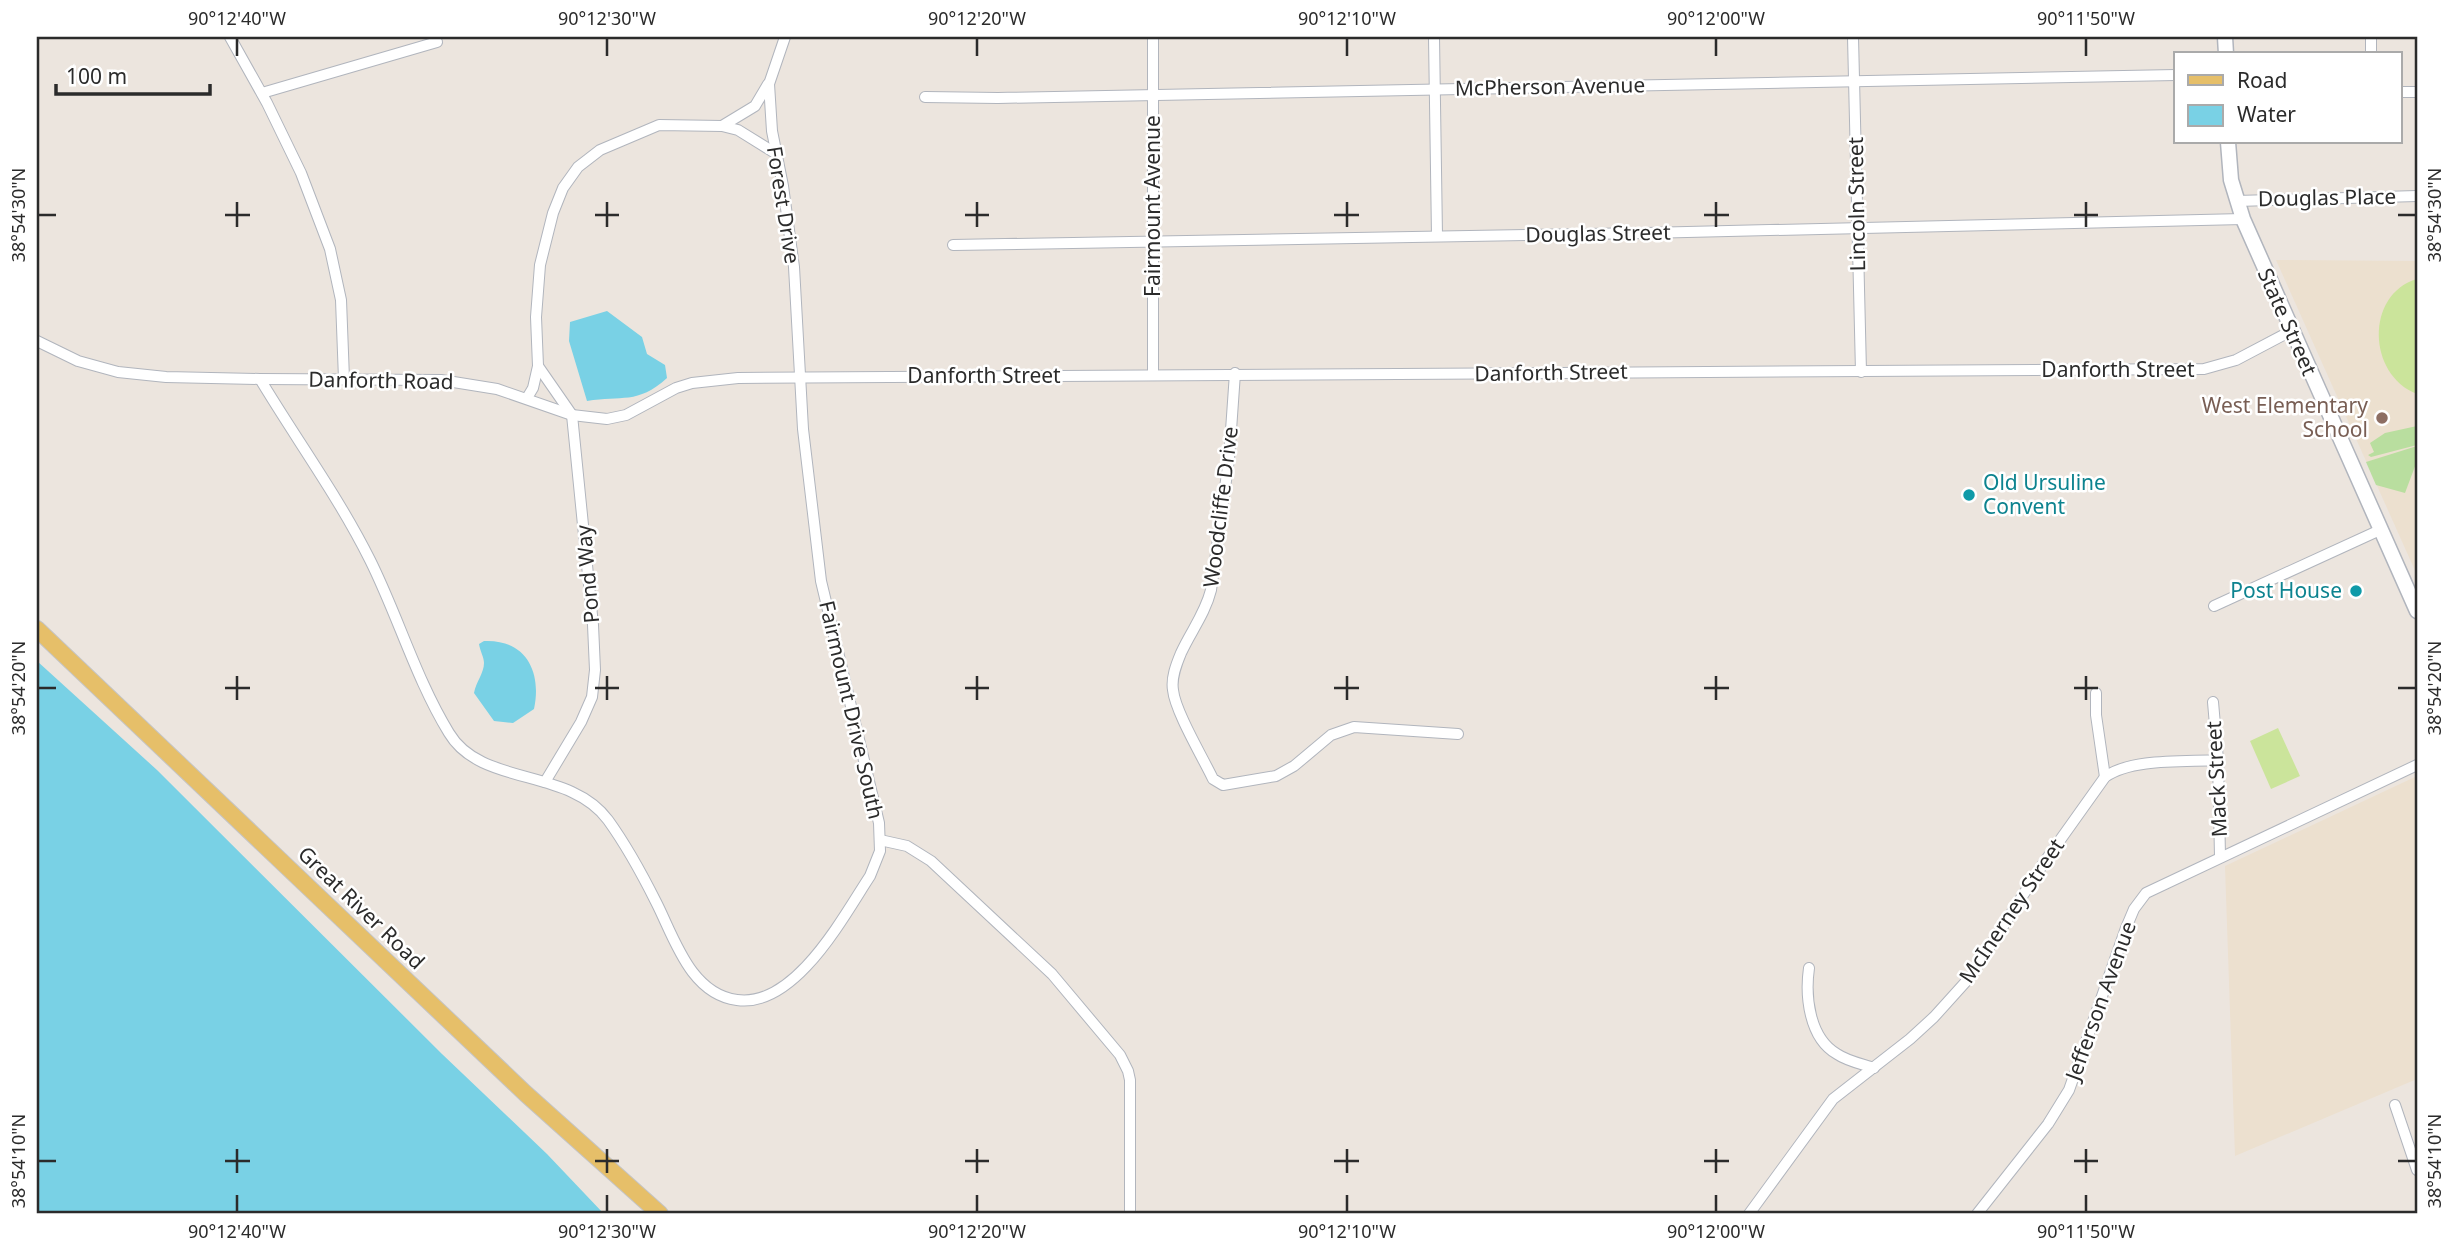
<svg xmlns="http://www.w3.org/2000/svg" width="2454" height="1251" viewBox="0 0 2454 1251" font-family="'Noto Sans',sans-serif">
<rect width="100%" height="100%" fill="#ece5de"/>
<g fill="#ece0cf">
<path d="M2276,260L2417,261V575Z"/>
<path d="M2417,776V1079L2235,1156L2225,866Z"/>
</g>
<g fill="#b9de9f">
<path d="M2417,426V445L2371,457L2368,455L2374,452L2370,443L2385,433Z"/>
<path d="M2417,446V461L2405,493L2376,485L2366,462Z"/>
</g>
<g fill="#cbe49b">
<path d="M2417,279V394C2367,375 2365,294 2417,279Z"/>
<path d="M2278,728L2300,776L2271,789L2250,741Z"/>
</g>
<g fill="#79d1e5">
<path d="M607,311L642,337L647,354L665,365L667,378C637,405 622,395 587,401L569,341L570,322Z"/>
<path d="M484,641C526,639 542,672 534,709L513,723L494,721L474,693C476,682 484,673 484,663C484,657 480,651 479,644Z"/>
<path d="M37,661L157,770L442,1054L547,1154L604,1214H37Z"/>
</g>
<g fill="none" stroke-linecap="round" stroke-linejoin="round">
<defs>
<g id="street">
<path d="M230,37L267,103L301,173L330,249L341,300L344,379"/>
<path d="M1153,37V375"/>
<path d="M1434,37L1437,236"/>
<path d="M1853,37L1861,372"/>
<path d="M2371,54V37"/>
<path d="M2400,92H2417"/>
<path d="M262,93L437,42"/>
<path d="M925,97L998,98L2176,75"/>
<path d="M722,126L755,106L768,84"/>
<path d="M2237,201L2417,196"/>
<path d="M953,245L1646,233L2243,219"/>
<path d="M37,341L78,361L118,372L166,377L260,379L441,380L497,389L572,415L607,419L626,415L676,388L692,383L738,378L2204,369L2236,360L2291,331"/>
<path d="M1235,373L1229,459L1211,590C1205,614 1191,631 1181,653C1176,665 1171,678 1173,690C1175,711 1203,758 1213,779L1223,785L1276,776L1294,766L1331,735L1354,727L1458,734"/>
<path d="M260,379C296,439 338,496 370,560C398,616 416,679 449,733C481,787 569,767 608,820C626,845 642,874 656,902C674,937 690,994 737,1000C795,1008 843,917 870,876L880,851L879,823L821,581L803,429L794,267L783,186L772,131L769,84L785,37"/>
<path d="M527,398L533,388L538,366"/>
<path d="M2214,606L2380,530"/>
<path d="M2096,693V715L2105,777"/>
<path d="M2213,702L2218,760L2220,856"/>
<path d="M545,782L581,722L592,697L595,670L593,625L572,415L538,366L536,317L540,265L553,213L563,188L578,167L600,150L659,125L722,126L738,130L775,153"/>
<path d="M880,840L907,846L931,861L1052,974L1120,1055L1128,1071L1130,1080V1214"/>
<path d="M1809,968C1805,996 1809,1038 1837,1054C1847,1061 1862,1064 1874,1068"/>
<path d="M2395,1105L2417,1170"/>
<path d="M1749,1214L1833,1099L1910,1039L1934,1017L1971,976L2043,864L2105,777C2131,758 2186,762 2218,760"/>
<path d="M1977,1214L2048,1124L2069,1090L2126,928L2134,909L2146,893L2417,765"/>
</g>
<g id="secondary">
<path d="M2225,37L2226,54"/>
<path d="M2228,142L2231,180L2243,219L2417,611"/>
</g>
<path id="primary" d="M37,629L526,1094L660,1214"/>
</defs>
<use href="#street" stroke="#b1b5bd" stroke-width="12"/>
<use href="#secondary" stroke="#b1b5bd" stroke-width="17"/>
<use href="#primary" stroke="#c4c4c4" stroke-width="18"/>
<use href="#street" stroke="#fff" stroke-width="10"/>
<use href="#secondary" stroke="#fff" stroke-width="14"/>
<use href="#primary" stroke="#e6bf69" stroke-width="16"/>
</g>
<path fill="none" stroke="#2b2b2b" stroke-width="2.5" d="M237,38V56M607,38V56M977,38V56M1347,38V56M1716,38V56M2086,38V56M237,202V227M607,202V227M977,202V227M1347,202V227M1716,202V227M2086,202V227M38,215H56M225,215H250M595,215H619M965,215H989M1334,215H1359M1704,215H1729M2074,215H2098M2398,215H2416M237,676V700M607,676V700M977,676V700M1347,676V700M1716,676V700M2086,676V700M38,688H56M225,688H250M595,688H619M965,688H989M1334,688H1359M1704,688H1729M2074,688H2098M2398,688H2416M237,1149V1173M607,1149V1173M977,1149V1173M1347,1149V1173M1716,1149V1173M2086,1149V1173M38,1161H56M225,1161H250M595,1161H619M965,1161H989M1334,1161H1359M1704,1161H1729M2074,1161H2098M2398,1161H2416M237,1195V1212M607,1195V1212M977,1195V1212M1347,1195V1212M1716,1195V1212M2086,1195V1212"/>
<circle fill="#8d6e63" stroke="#fff" stroke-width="2.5" cx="2382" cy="418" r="7"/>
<g fill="#0f9aa8" stroke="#fff" stroke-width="2.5">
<circle cx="1969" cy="495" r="7"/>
<circle cx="2356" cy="591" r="7"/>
</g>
<g text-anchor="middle" stroke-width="5" stroke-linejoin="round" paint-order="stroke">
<g font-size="21" fill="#2b2b2b" stroke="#fff">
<text transform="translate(1550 87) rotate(-1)" y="7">McPherson Avenue</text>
<text transform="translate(2327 198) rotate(-1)" y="7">Douglas Place</text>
<text transform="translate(1857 204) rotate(-91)" y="7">Lincoln Street</text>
<text transform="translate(783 205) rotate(81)" y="7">Forest Drive</text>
<text transform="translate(1153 206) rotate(-90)" y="7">Fairmount Avenue</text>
<text transform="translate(1598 234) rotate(-1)" y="7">Douglas Street</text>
<text transform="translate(2287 322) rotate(66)" y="7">State Street</text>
<text x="2118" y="377">Danforth Street</text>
<text transform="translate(1551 373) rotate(-1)" y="7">Danforth Street</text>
<text x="984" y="383">Danforth Street</text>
<text transform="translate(381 381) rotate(1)" y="7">Danforth Road</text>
<text transform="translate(1221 507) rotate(-83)" y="7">Woodcliffe Drive</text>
<text transform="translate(588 574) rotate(-95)" y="7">Pond Way</text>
<text transform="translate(851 710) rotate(77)" y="7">Fairmount Drive South</text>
<text transform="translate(2217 779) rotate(-93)" y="7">Mack Street</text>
<text transform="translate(361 908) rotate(44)" y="7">Great River Road</text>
<text transform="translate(2012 911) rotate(-56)" y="7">McInerney Street</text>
<text transform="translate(2101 1001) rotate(-70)" y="7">Jefferson Avenue</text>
</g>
<g font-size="21" fill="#785e54" stroke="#fff" text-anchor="end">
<text x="2368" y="413">West Elementary<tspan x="2368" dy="24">School</tspan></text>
</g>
<g font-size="21" fill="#0d838f" stroke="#fff" text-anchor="start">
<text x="1983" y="490">Old Ursuline<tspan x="1983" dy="24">Convent</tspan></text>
<text x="2342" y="598" text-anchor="end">Post House</text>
</g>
</g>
<rect width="2454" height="1251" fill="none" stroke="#ffffff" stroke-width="77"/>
<rect x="2174" y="52" width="228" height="91" fill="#ffffff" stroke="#aaaaaa" stroke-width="2"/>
<rect x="2188" y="75" width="35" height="10" fill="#e6bf69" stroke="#aaaaaa" stroke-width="2"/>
<text x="2237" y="88" font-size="21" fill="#2b2b2b">Road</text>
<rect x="2188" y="105" width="35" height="21" fill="#79d1e5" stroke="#aaaaaa" stroke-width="2"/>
<text x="2237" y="122" font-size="21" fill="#2b2b2b">Water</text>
<path d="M56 84v10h154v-10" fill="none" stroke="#2b2b2b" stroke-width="3.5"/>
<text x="66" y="84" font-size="21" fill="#2b2b2b" stroke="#ffffff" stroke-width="5" paint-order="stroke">100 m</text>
<rect x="38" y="38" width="2378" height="1174" fill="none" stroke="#2b2b2b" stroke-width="2.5"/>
<g font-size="18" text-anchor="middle" fill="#2b2b2b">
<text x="237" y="25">90°12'40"W</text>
<text x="607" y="25">90°12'30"W</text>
<text x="977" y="25">90°12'20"W</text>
<text x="1347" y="25">90°12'10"W</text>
<text x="1716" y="25">90°12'00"W</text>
<text x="2086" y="25">90°11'50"W</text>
<text transform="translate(19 215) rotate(-90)" y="6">38°54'30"N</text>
<text transform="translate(2435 215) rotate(-90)" y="6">38°54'30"N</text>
<text transform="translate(19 688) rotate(-90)" y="6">38°54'20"N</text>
<text transform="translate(2435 688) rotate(-90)" y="6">38°54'20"N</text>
<text transform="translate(19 1161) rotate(-90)" y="6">38°54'10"N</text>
<text transform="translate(2435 1161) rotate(-90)" y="6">38°54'10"N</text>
<text x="237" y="1238">90°12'40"W</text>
<text x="607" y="1238">90°12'30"W</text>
<text x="977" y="1238">90°12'20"W</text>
<text x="1347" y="1238">90°12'10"W</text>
<text x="1716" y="1238">90°12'00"W</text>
<text x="2086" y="1238">90°11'50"W</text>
</g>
</svg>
